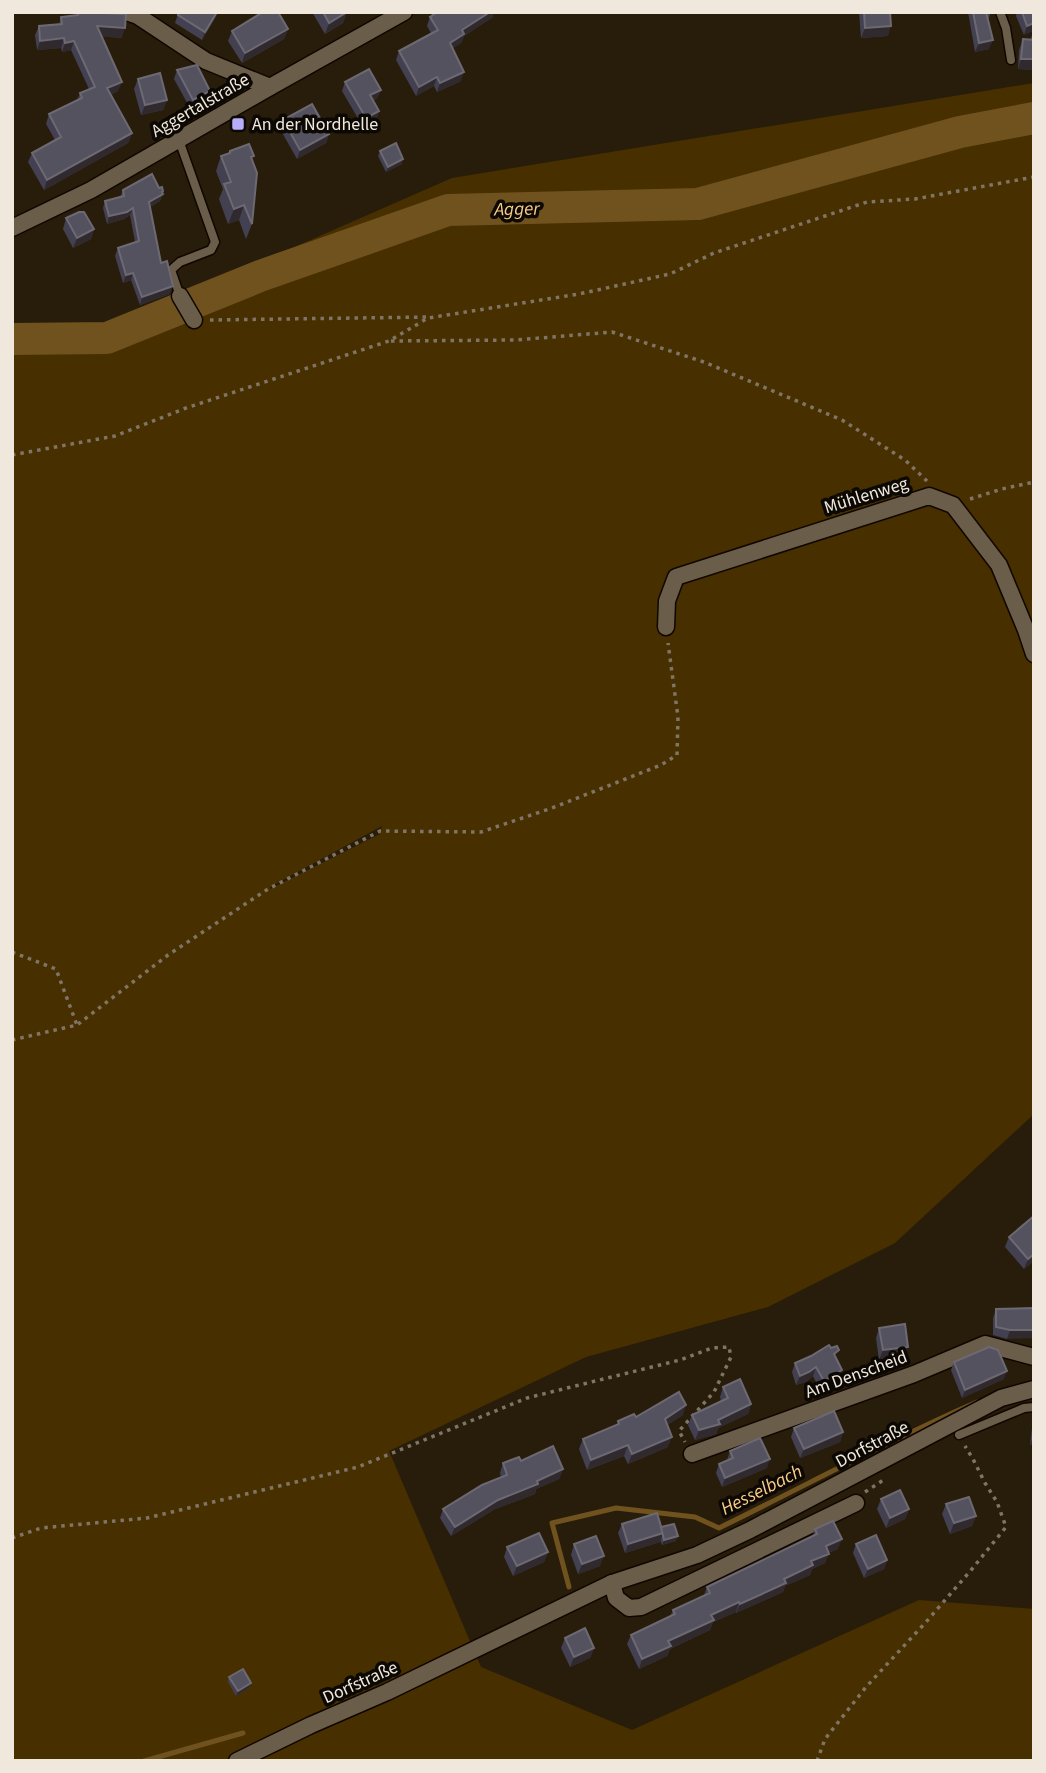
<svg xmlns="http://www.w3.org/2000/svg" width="1046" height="1773" viewBox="0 0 1046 1773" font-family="'Source Sans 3',sans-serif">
<rect width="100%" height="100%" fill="#281d0b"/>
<path fill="#472f00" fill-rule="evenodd" d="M1034,83V647L1002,565L949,499L927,494L881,507L671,576L672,580L929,498L953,509L997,566L1024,630L1034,662V1114L895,1243L768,1307L586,1357L389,1451L481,1667L632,1730L919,1600L1034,1609V1761H12V341L112,327L452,178ZM382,826L380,834L270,889V887Z"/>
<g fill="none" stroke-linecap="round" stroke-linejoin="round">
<g stroke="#70521e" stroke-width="5">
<path d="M569,1587L552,1523L616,1508L695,1517L719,1528C805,1486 889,1440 977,1402"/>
<path d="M144,1761L243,1733"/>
</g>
<path stroke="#70521e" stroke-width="32" d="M12,339L107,338L260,276L448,210L698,204L960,132L1034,118"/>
<defs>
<g id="service">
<path d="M1000,12L1006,28L1011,60"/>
<path d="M179,140L215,242L211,250L180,262L171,270L180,296"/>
<path d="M959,1435L1024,1408L1034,1407"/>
</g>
<g id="minor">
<path d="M126,12L138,16L206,61L270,87"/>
<path d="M12,228L91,190L270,87L404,12"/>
<path d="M180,296L194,320"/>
<path d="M666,627L667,601L676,577L929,496L953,505L999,565L1026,630L1034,654"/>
<path d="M692,1454L914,1374L985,1344L1034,1357"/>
<path d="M612,1583L616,1598L629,1608L641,1607L856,1503"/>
<path d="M237,1761L311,1725L387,1692L612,1583L697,1555L750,1530L1001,1398L1034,1389"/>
</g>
</defs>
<use href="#service" stroke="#100700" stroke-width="11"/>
<use href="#minor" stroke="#100700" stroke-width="19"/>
<g stroke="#7f7566" stroke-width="3.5" stroke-dasharray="3.5 5" stroke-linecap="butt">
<path d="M210,320L430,317"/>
<path d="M391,341L516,340L612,332L704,362L842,420L905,460L927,481"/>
<path d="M12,455L115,436L186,408L389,341L428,318L579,294L670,274L714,253L867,202L915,199L1034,177"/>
<path d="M970,499L1002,489L1034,482"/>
<path d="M12,952L56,969L77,1025"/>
<path d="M12,1040L77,1025L168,955L268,889L380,831L481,832L552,808L661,765L677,755L678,717L668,643"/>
<path d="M865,1492L885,1479"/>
<path d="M12,1538L41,1528L147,1518L358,1467L527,1398L680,1360L712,1348L729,1347L731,1357L714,1392L679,1431L685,1442"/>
<path d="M817,1761L825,1739L866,1687L926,1622L972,1569L1006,1527L997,1502L985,1483L973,1459L965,1446"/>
</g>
<use href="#service" stroke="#6a5d4a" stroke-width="8"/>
<use href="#minor" stroke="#6a5d4a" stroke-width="16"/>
</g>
<g fill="#424051">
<path d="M78,12L122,38L101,36L118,91L110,95L132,133L128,143L44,190L28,162L32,153L55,140L46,124L49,114L77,100L80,93L89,89L71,50L62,52L61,48L37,50L35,35L39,26L59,24L61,17L77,15Z"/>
<path d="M157,12H218L202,40L175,23L178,14L157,13Z"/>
<path d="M312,12H347L343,23L325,34Z"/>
<path d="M859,12H890L888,36L861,38Z"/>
<path d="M968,12H991L988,20L989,49L975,52Z"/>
<path d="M1017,12H1034L1024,35L1016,16Z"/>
<path d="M430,17H493L464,36L461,43L453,48L461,81L437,92L434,86L416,96L396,60L399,51L431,33L427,26Z"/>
<path d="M288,29L284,39L242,63L228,41L232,31Z"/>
<path d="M1032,35H1034V70L1018,69L1019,50L1023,39L1030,40Z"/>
<path d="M177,70L210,91L207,99L190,108L174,79Z"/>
<path d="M138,79L167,100L163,110L141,115L134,89Z"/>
<path d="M345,82L381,90L377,98L373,101L379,111L376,120L363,127L342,91Z"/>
<path d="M283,120L329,134L326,143L297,159L280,129Z"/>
<path d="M230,151L252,161V224L246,239L239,220L228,224L219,199L223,189L216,171L221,156L229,153Z"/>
<path d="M380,151L402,164L386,172L378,156Z"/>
<path d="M159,188L163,193L160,201L150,207L161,263L170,294L140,305L131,280L123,283L115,256L118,248L135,242L130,215L124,219L107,224L103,208L105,201L120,197L123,190Z"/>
<path d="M66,218L94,229L91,239L73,248L63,229Z"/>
<path d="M1009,1237L1034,1261L1024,1269L1005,1247Z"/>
<path d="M1034,1308L1007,1339L993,1335V1318L996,1309Z"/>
<path d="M879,1328L905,1357L879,1360L876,1338Z"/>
<path d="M836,1358L842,1370L839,1379L820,1390L813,1376L806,1382L796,1385L792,1372L795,1363Z"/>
<path d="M954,1362L1004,1379L962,1398L951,1370Z"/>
<path d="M723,1387L751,1404L748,1414L718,1428L716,1434L695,1440L688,1425L692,1415L721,1401L720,1397Z"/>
<path d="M1034,1412V1445H1030Z"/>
<path d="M683,1415L667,1425L668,1447L628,1464L624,1456L587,1470L579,1449L583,1439L617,1425L618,1421L636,1417Z"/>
<path d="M794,1428L843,1432L840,1442L800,1458L791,1437Z"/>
<path d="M730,1451L767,1468L722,1487L716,1473L719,1464L727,1460Z"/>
<path d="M521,1461L563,1469L559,1479L536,1489L535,1494L495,1509L451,1536L440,1518L443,1509L501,1477L500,1473L503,1463Z"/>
<path d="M881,1499L909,1509L905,1519L886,1528L877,1509Z"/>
<path d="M946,1504L976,1516L972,1526L950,1534L942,1514Z"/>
<path d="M622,1524L661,1527L676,1541L662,1545L660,1540V1542L625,1553L618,1533Z"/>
<path d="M815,1529L838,1549L828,1553L825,1563L812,1569L810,1575L785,1586L783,1592L736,1613V1612L713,1622L710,1630L670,1649L667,1656L639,1669L627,1644L631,1635L670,1617L673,1610L704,1595L707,1587L813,1536Z"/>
<path d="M574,1544L600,1566L578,1574L571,1555Z"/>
<path d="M856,1544L887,1560L884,1569L864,1578L853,1553Z"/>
<path d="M507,1547L548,1552L544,1562L513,1576L504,1557Z"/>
<path d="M565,1638L594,1648L590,1658L570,1667L561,1648Z"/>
<path d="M229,1677L251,1683L249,1688L236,1696L228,1682Z"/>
</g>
<g fill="#302a2e">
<path d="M157,12H181L180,14L157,13Z"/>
<path d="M217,12L216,17L202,40L205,32Z"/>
<path d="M347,12L343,23L325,34L329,23Z"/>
<path d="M490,12H494L493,17L464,36L461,43L447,52L450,43L462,30Z"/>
<path d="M1034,23V31L1024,35L1027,26Z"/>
<path d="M97,26L125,28L122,38L93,36Z"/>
<path d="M891,26L888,36L861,38L865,28Z"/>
<path d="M288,29L284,39L242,63L245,53Z"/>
<path d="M64,38L61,48L37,50L40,41Z"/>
<path d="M993,40L989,49L975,52L979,43Z"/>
<path d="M74,41L71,50L62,52L65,43Z"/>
<path d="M1021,59H1034V70L1018,69Z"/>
<path d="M464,72L461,81L437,92L440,83Z"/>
<path d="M437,77L434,86L416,96L419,87Z"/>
<path d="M122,82L118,91L104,98L107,88Z"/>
<path d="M381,90L377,98L367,104L370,95Z"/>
<path d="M210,91L207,99L190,108L193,100Z"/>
<path d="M167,100L163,110L141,115L145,105Z"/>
<path d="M379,111L376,120L363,127L366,118Z"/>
<path d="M132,133L128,143L44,190L47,180Z"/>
<path d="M329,134L326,143L297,159L300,150Z"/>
<path d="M403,159L402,164L386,172L388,167Z"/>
<path d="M163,191L160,201L146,209L149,202Z"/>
<path d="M244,205L239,220L228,224L234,209Z"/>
<path d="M133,208L130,215L124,219L107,224L109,216Z"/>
<path d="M94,229L91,239L73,248L77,238Z"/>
<path d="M133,273L131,280L123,283L126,275Z"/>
<path d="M173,286L170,294L140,305L142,297Z"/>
<path d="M1034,1254V1261L1024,1269L1028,1259Z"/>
<path d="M1010,1330H1034V1338L1007,1339Z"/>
<path d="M908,1347L905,1357L879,1360L883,1350Z"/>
<path d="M816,1367L813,1376L806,1382L796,1385L800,1376Z"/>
<path d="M842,1370L839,1379L820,1390L824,1381Z"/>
<path d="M1007,1371L1004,1379L962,1398L965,1390Z"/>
<path d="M751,1404L748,1414L718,1428L716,1434L695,1440L699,1430Z"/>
<path d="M686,1405L683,1415L661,1429L665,1419Z"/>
<path d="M843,1432L840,1442L800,1458L804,1449Z"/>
<path d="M1034,1435V1445H1030Z"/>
<path d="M672,1437L668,1447L628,1464L632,1454Z"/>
<path d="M628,1445L624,1456L587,1470L591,1460Z"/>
<path d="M770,1459L767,1468L722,1487L725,1478Z"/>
<path d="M563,1469L559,1479L536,1489L535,1494L495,1509L451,1536L455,1527L498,1500Z"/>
<path d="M909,1509L905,1519L886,1528L890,1518Z"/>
<path d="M976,1516L972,1526L950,1534L954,1523Z"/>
<path d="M663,1533L660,1542L625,1553L628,1544Z"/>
<path d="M678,1536L676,1541L662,1545L664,1540Z"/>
<path d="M842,1539L838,1549L822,1555L826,1546Z"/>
<path d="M548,1552L544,1562L513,1576L517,1566Z"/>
<path d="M829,1554L825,1563L812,1569L810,1575L785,1586L783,1592L736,1613L740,1604L784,1579L811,1561Z"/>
<path d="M604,1556L600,1566L578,1574L582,1564Z"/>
<path d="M887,1560L884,1569L864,1578L868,1569Z"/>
<path d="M739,1602L736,1612L713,1622L710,1630L670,1649L667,1656L639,1669L642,1659L668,1641L711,1615Z"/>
<path d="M594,1648L590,1658L570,1667L574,1657Z"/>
<path d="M251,1683L249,1688L236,1696L238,1691Z"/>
</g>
<g fill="#555260" stroke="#6d6973" stroke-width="2">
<path d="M79,12L126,14L125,28L97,26L122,82L107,88L132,133L47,180L32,153L61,137L49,114L82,98L80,93L95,87L74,41L65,43L64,38L40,41L39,26L62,24L61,17L78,15Z"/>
<path d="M179,12H217L205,32L178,15Z"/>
<path d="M263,12H278L288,29L245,53L232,31Z"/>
<path d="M323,12H347L329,23Z"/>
<path d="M437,12H490L462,30L464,34L450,43L464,72L440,83L437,77L419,87L399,51L438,30L430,17Z"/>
<path d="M864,12H890L891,26L865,28Z"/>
<path d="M973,12H986L993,40L979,43Z"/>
<path d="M1022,12H1034V23L1027,26Z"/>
<path d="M1023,39L1034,40V59H1021Z"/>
<path d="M197,65L210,91L193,100L177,70Z"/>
<path d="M369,69L381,90L370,95L379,111L366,118L345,82Z"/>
<path d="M160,73L167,100L145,105L138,79Z"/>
<path d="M312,104L329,134L300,150L283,120Z"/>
<path d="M396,143L403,159L388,167L380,151Z"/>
<path d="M249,144L254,156L251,157L257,173L252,224L244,205L234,209L224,184L231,182L221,156L230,153V151Z"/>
<path d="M152,174L159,188L162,187L163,191L162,192L163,194L149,202L161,263L167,261L173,286L142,297L133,273L126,275L118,248L139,241L133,208L127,212L109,216L105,201L124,196L123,190Z"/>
<path d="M79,212H84L94,229L77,238L66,218Z"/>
<path d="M1034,1216V1254L1028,1259L1009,1237Z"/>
<path d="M1034,1308V1330H1010L996,1327V1309Z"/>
<path d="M905,1324L908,1347L883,1350L879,1328Z"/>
<path d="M829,1345L831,1348L837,1346L839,1350L834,1354L842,1370L824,1381L816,1367L809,1372L800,1376L795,1363L811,1356Z"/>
<path d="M989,1347L998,1350L1007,1371L965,1390L954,1362Z"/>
<path d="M740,1379L751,1404L718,1420L720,1424L699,1430L692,1415L728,1398L723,1387Z"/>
<path d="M679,1392L686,1405L665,1419L672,1437L632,1454L628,1445L591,1460L583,1439L619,1424L618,1421L634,1414L636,1417Z"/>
<path d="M834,1411L843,1432L804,1449L794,1428Z"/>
<path d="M760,1438L770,1459L725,1478L719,1464L733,1458L730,1451Z"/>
<path d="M553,1446L563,1469L537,1481L538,1484L498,1500L455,1527L443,1509L482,1485L507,1475L503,1463L519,1457L521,1461Z"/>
<path d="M900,1490L909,1509L890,1518L881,1499Z"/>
<path d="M969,1497L976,1516L954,1523L946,1504Z"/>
<path d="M657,1513L663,1533L628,1544L622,1524Z"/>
<path d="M833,1521L842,1539L826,1546L829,1554L811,1561L813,1565L784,1579L786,1583L740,1604L739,1602L711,1615L714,1620L668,1641L671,1646L642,1659L631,1635L675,1614L673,1610L710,1593L707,1587L817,1534L815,1529Z"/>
<path d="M674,1524L678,1536L664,1540L661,1527Z"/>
<path d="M539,1533L548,1552L517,1566L507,1547Z"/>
<path d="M876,1535L887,1560L868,1569L856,1544Z"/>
<path d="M596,1536L604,1556L582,1564L574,1544Z"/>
<path d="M585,1628L594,1648L574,1657L565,1638Z"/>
<path d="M243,1669L251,1683L238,1691L229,1677Z"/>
</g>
<rect fill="#b6acf8" stroke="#0c0803" stroke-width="2.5" x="231" y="117" width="14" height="14" rx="3.5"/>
<g text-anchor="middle" stroke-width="7" stroke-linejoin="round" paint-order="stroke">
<g font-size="18" fill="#f0e8dd" stroke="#0c0803">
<text transform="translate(200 105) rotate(-30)" y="6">Aggertalstraße</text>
<text transform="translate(866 495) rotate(-17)" y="6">Mühlenweg</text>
<text transform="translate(856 1374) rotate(-20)" y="6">Am Denscheid</text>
<text transform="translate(872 1444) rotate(-28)" y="6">Dorfstraße</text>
<text transform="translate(360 1682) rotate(-24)" y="6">Dorfstraße</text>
</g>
<g font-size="18" fill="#f0e8dd" stroke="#0c0803" text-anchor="start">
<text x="252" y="130">An der Nordhelle</text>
</g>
<g font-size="19" font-style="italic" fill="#facc85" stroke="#0c0803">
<text transform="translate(517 208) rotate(-1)" y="7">Agger</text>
<text transform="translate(761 1489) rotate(-27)" y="7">Hesselbach</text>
</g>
</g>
<rect width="1046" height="1773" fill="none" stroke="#f0e8dd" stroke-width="28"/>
</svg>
